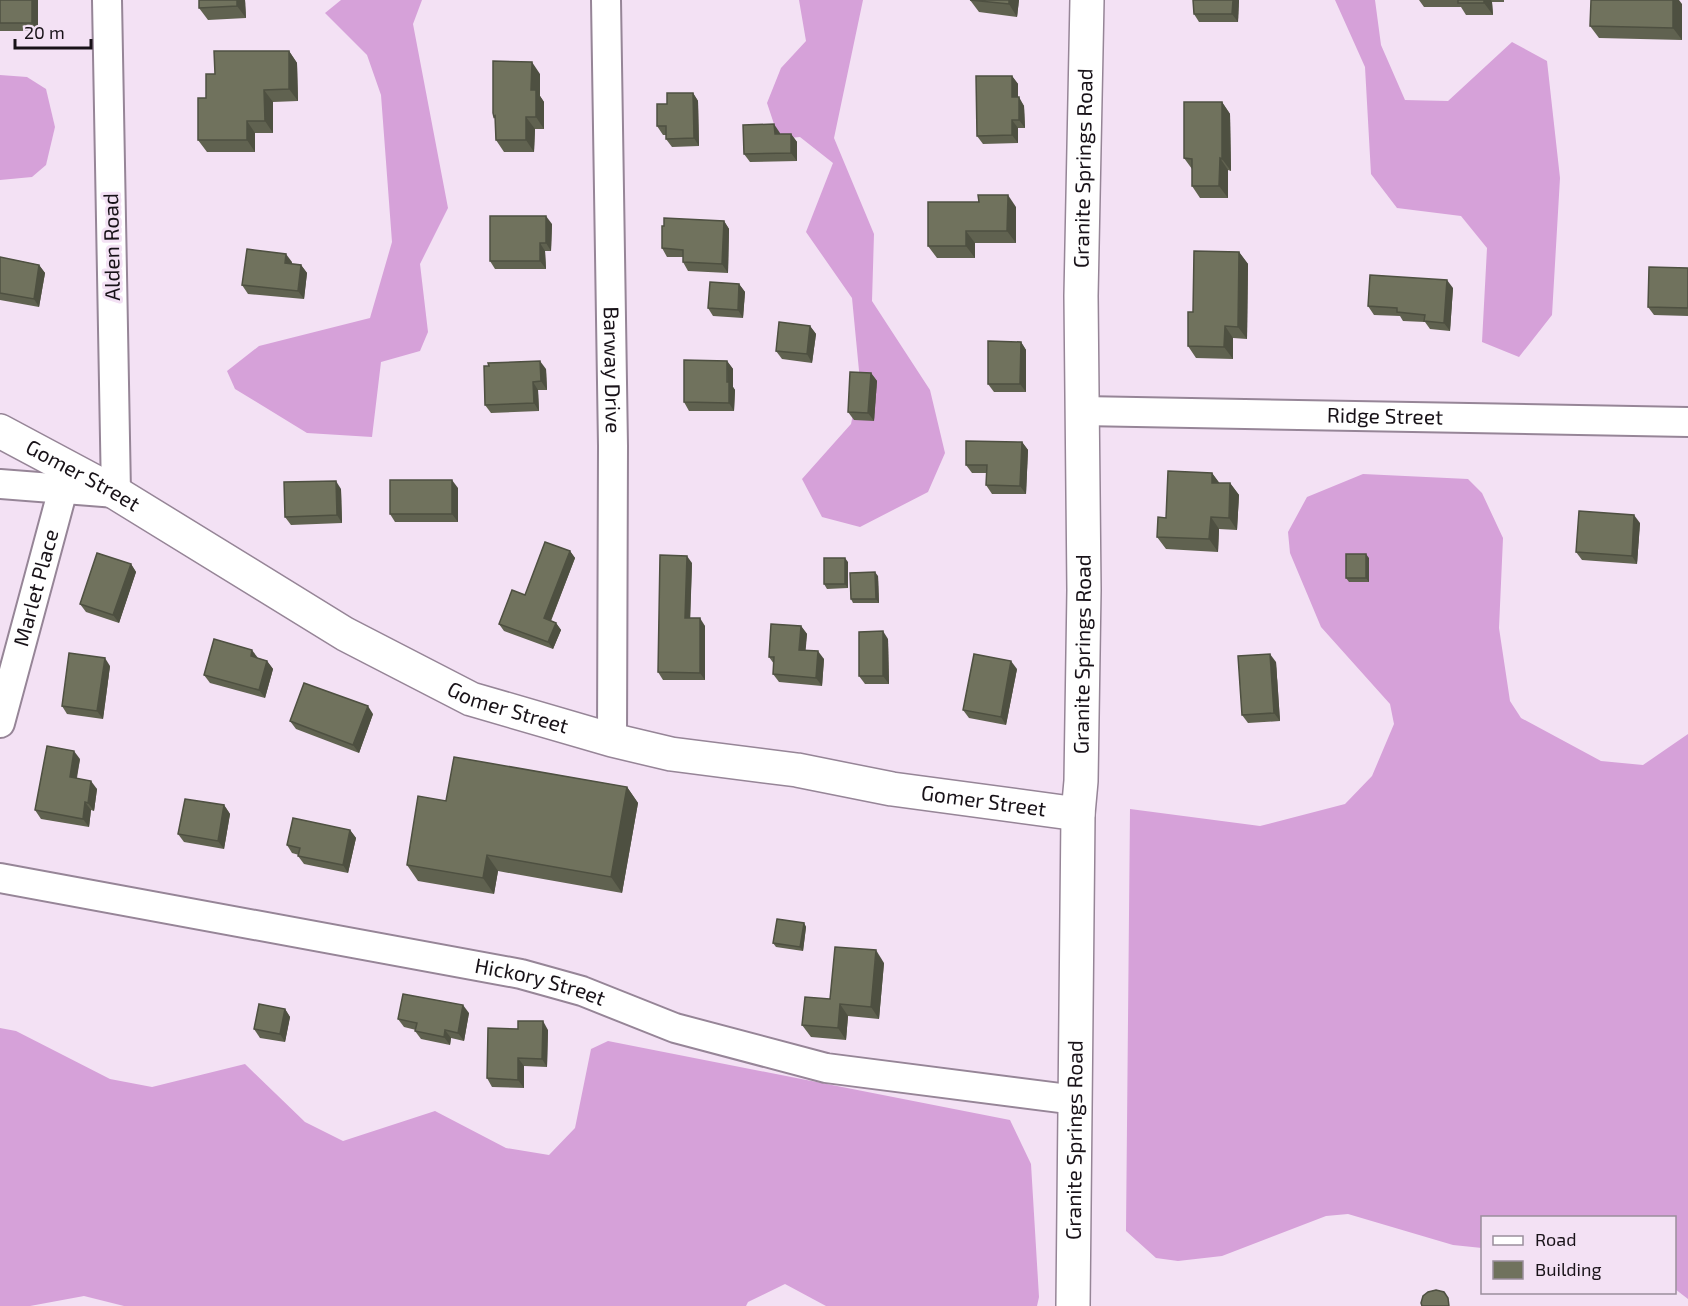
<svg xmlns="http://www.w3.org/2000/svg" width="1688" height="1306" viewBox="0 0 1688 1306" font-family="'Exo 2',sans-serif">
<rect width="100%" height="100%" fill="#f3e1f4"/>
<g fill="#d6a1d9">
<path d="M341,0H422L413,24L448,208L420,264L428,332L420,351L381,362L372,437L307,433L235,389L227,371L259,346L370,318L392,242L381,95L367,55L325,13Z"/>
<path d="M799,0H863L834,138L874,234L872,301L930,390L945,453L928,492L860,527L822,517L802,479L851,424L860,381L852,298L806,232L833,163L800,137L779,139L767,103L781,68L806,41Z"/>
<path d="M1335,0H1375L1381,45L1405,100L1448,101L1512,42L1547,61L1560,178L1552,315L1519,357L1482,342L1487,248L1461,216L1397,208L1371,174L1365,67Z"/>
<path d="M0,75L27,77L46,89L55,127L46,165L32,177L0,180Z"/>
<path d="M1363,474L1468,479L1482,493L1503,538L1499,628L1510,701L1521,718L1601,761L1643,765L1688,734V1299L1675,1289L1674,1218H1482V1248L1453,1245L1348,1214L1326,1216L1222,1256L1178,1261L1156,1258L1126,1231L1130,809L1260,826L1345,804L1372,776L1394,724L1390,704L1321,627L1290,553L1288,532L1307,497Z"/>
<path d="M0,1028L16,1031L110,1079L152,1087L245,1064L305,1122L343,1141L435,1111L506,1148L549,1155L575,1128L591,1049L608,1041L1010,1120L1031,1164L1039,1297L1037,1306H826L785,1284L748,1302L746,1306H124L84,1296L30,1306H0Z"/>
</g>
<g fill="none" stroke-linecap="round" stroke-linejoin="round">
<defs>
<g id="minor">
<path id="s1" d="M606,0L613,446L612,740"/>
<path id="s2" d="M1082,411L1688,422"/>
<path d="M0,484L116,493L107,0"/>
<path id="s3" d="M0,723L63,489"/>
<path id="s4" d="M0,878L521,974L582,991L675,1028L826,1068L1076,1100"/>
</g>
<g id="tertiary">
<path id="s5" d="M0,431L116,493L345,634L471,699L612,740L671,754L797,770L892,789L1078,814"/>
<path id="s6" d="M1073,1306L1078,814L1081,781L1084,590L1081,296L1087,0"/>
</g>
</defs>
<use href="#minor" stroke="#968597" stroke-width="32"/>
<use href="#tertiary" stroke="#968597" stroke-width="36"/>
<use href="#minor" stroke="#fff" stroke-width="28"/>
<use href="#tertiary" stroke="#fff" stroke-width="33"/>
</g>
<g fill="#606250">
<rect x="0" y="0" width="38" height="31"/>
<path d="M199,0H245L246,18L208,20L199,8Z"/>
<path d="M970,0H1019L1017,17L979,12Z"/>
<path d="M1239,0L1238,22H1199L1194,14Z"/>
<path d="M1419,0H1504V2H1492L1493,15H1466L1461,7H1424Z"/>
<path d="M1682,4V40L1599,38L1590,26Z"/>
<path d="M289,51L297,63L298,101L273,102V133H255V152H207L198,140L206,98L215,74Z"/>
<path d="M540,74V96L544,102V129H535L534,152H504L496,140L495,119L494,117Z"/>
<path d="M1012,76L1018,84V97L1024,106L1025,128H1018V143L983,144L977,136Z"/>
<path d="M693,93L698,101L699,146L672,147L666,139V135H663L657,126Z"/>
<path d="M1222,102L1230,114L1231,171L1228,170V198H1200L1192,186V169L1184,158Z"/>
<path d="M780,133V134H791L797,142V161L750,162L744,154Z"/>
<path d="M1016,207V243H975V258H937L928,246Z"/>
<path d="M724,221L729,229L728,273L688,271L683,262V257H667L662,248Z"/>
<path d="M552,224L551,251H545L546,269H495L490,261Z"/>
<path d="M1239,252L1248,264L1247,339L1233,338V359L1196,358L1188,346L1193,312Z"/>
<path d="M0,257L39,265L45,273L39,307L0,300Z"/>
<path d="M292,262L291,264L301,265L307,273L304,299L248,294L242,285Z"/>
<path d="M1688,268V316L1654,315L1648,307Z"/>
<path d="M739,284L745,292L743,318L713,316L708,308Z"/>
<path d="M1453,288L1450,331L1430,329L1425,322L1403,321L1400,316L1374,315L1368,306Z"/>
<path d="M810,326L816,334L812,363L782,359L776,351Z"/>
<path d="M1021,342L1026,350V392H994L988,384Z"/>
<path d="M727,361L733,369V387L735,390L734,411H689L684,402Z"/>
<path d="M489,366L546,369L547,390H538L539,411L491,413L485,405Z"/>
<path d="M871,373L877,381L874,421L854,420L848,412Z"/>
<path d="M1022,442L1028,450L1026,494H992L986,485L987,473H972L966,465Z"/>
<path d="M1212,473L1219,483H1230L1239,495L1237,530L1219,529L1218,552L1166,549L1157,537L1166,518Z"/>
<path d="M458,488V522H395L390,514Z"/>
<path d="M341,489L342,523L291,525L285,517Z"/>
<path d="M1640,523L1637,564L1582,560L1576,552Z"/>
<path d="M570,551L575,558L551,621L556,623L561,630L553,649L504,631L499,624L525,595Z"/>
<path d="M1369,558V582H1349L1346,578Z"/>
<path d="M848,562V588L827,589L824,584Z"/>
<path d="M692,563L690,618L705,626V680H663L658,672Z"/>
<path d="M131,564L136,572L119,623L86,612L80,604Z"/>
<path d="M878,576L879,603H853L851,599Z"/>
<path d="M801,626L807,634L805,650L824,659L822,686L779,682L773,674L774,664L769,657Z"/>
<path d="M888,639L889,684H865L859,676Z"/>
<path d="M258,658L267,661L273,669L265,698L210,683L204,675Z"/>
<path d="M1276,662L1280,721L1248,723L1242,715Z"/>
<path d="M110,666L103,719L67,714L62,706Z"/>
<path d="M1017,669L1006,725L969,718L963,710Z"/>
<path d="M373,714L359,753L296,729L290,721Z"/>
<path d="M80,759L77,778L97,789L94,811L91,810L89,827L41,819L35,810Z"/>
<path d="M627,787L638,803L622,893L498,871L494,894L418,881L407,865L446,801Z"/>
<path d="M224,805L230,814L224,849L184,842L178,834Z"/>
<path d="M350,830L356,838L348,873L304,864L298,856L299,855L292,853L287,845Z"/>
<path d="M804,923L806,927L803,951L776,947L773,943Z"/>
<path d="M884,963L879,1019L848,1016L846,1040L811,1037L802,1025L830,999Z"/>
<path d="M285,1009L290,1017L285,1042L260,1038L254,1029Z"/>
<path d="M469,1013L464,1041L451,1038L450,1045L421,1039L415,1031L416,1030L404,1027L398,1019Z"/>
<path d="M548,1030L547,1067L524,1066V1088L492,1087L487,1078Z"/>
</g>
<g fill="#4e5041">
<path d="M32,0H38V31L32,23Z"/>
<path d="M237,0H245L246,18L237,6Z"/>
<path d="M1009,0H1019L1017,17L1009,4Z"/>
<path d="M1233,0H1239L1238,22L1232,14Z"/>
<path d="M1484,0H1491L1492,2L1493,15L1484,3Z"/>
<path d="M1673,0H1679L1682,4V40L1673,28Z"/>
<path d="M289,51L297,63L298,101L289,89Z"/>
<path d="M532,62L540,74V96L544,102V129L536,117L531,90Z"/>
<path d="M1012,76L1018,84V106L1012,97Z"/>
<path d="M264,90L273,102V133L265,121Z"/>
<path d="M693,93L698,101L699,146L694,138Z"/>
<path d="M1019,97L1024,106L1025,128L1019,120Z"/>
<path d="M1222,102L1230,114L1231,171L1222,159Z"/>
<path d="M526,117L535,129L534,152L526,140Z"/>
<path d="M1012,120L1018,128V143L1012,135Z"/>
<path d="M247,121L255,133V152L247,140Z"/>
<path d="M774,124L780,133V142L775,134Z"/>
<path d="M791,134L797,142V161L791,153Z"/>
<path d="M1220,158L1228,170V198L1219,186Z"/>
<path d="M1008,195L1016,207V243L1007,231Z"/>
<path d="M546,216L552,224L551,251L546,243Z"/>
<path d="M724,221L729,229L728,273L722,264Z"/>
<path d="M966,231L975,243V258L966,246Z"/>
<path d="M540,243L545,251L546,269L540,261Z"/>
<path d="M1239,252L1248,264L1247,339L1238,327Z"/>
<path d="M286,254L292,262L291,271L285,263Z"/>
<path d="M39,265L45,273L39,307L34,299Z"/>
<path d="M301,265L307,273L304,299L298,291Z"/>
<path d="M1447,280L1453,288L1450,331L1444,323Z"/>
<path d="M739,284L745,292L743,318L738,310Z"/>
<path d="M810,326L816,334L812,363L807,354Z"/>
<path d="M1225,326L1233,338V359L1224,347Z"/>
<path d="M1021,342L1026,350V392L1020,384Z"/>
<path d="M540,361L546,369L547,390L541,381Z"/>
<path d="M727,361L733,369V387L735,390L734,411L729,403Z"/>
<path d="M871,373L877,381L874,421L868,413Z"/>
<path d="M533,382L538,390L539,411L534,403Z"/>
<path d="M1022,442L1028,450L1026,494L1020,486Z"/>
<path d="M1212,473L1221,485L1212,483Z"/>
<path d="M452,480L458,488V522L452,514Z"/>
<path d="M336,481L341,489L342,523L337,515Z"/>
<path d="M1230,483L1239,495L1237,530L1229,518Z"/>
<path d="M1634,515L1640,523L1637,564L1632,556Z"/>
<path d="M1211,517L1219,529L1218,552L1209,539Z"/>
<path d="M570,551L575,558L549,625L544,618Z"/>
<path d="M1366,554L1369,558V582L1366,578Z"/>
<path d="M687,556L692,563L690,625L685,618Z"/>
<path d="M845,558L848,562V588L845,584Z"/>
<path d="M131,564L136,572L119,623L113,615Z"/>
<path d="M875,572L878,576L879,603L876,599Z"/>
<path d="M700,618L705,626V680L700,673Z"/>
<path d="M556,623L561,630L553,649L548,642Z"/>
<path d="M801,626L807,634L805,658L799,650Z"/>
<path d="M883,631L888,639L889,684L883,676Z"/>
<path d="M252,650L258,658L251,656Z"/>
<path d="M818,651L824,659L822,686L816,678Z"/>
<path d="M1270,654L1276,662L1280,721L1274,713Z"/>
<path d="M105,658L110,666L103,719L97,711Z"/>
<path d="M267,661L273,669L265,698L259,690Z"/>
<path d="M1011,661L1017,669L1006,725L1001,717Z"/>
<path d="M368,706L373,714L359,753L353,745Z"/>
<path d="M74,751L80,759L75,785L70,777Z"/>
<path d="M91,781L97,789L94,811L88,803Z"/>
<path d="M627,787L638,803L622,893L611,877Z"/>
<path d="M85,802L91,810L89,827L83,819Z"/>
<path d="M224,805L230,814L224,849L218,841Z"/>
<path d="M350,830L356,838L348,873L343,865Z"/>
<path d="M487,855L498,871L494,894L483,878Z"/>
<path d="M804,923L806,927L803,951L800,947Z"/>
<path d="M876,950L884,963L879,1019L871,1007Z"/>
<path d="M840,1004L848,1016L846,1040L838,1028Z"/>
<path d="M463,1005L469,1013L464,1041L458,1033Z"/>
<path d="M285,1009L290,1017L285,1042L280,1034Z"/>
<path d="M543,1021L548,1030L547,1067L542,1059Z"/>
<path d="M445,1030L451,1038L450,1045L444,1037Z"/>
<path d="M518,1058L524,1066V1088L518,1080Z"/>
</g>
<g fill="#70725d" stroke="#4e5041" stroke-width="1.5">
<rect x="0" y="0" width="32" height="23"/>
<path d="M199,0H237V6L199,8Z"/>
<path d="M970,0H1009V4Z"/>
<path d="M1193,0H1233L1232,14H1194Z"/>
<rect x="1458" y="0" width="26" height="3"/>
<path d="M1591,0H1673V28L1590,26Z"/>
<path d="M214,51H289V89L264,90L265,121H247V140H198V98H206V74H215Z"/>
<path d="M493,61L532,62L531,90H536V117H526V140H496L495,116L494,117L493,113Z"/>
<path d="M976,76H1012V97H1019V120H1012V135L977,136Z"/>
<path d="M667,93H693L694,138L666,139V126H657V104H667Z"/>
<path d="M1184,102H1222V159L1220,158L1219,186H1192V159L1184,158Z"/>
<path d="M774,124L775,134H791V153L744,154L743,125Z"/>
<path d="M978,195H1008L1007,231H966V246H928V202H979Z"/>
<path d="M490,216H546V243H540V261H490Z"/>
<path d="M664,218L724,221L722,264L683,262V250L662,248V226H664Z"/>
<path d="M247,249L286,254L285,263L301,265L298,291L242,285Z"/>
<path d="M1194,251L1239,252L1238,327L1225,326L1224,347L1188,346V312H1193Z"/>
<path d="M0,257L39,265L34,299L0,293Z"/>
<path d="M1649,267L1688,268V308L1648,307Z"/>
<path d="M1370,275L1447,280L1444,323L1424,321L1425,315L1397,312V308L1368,306Z"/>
<path d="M710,282L739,284L738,310L708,308Z"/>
<path d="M779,322L810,326L807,354L776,351Z"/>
<path d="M988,341L1021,342L1020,384H988Z"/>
<path d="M684,360L727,361V382H729V403L684,402Z"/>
<path d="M540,361L541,381L533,382L534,403L485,405L484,366H489L488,363Z"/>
<path d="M850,372L871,373L868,413L848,412Z"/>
<path d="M966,441L1022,442L1020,486L986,485L987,465H966Z"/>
<path d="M1168,471L1212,473V483H1230L1229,518L1211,517L1209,539L1157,537L1158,517L1166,518Z"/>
<rect x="390" y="480" width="62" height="34"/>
<path d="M336,481L337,515L285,517L284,482Z"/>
<path d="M1579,511L1634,515L1632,556L1576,552Z"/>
<path d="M545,542L570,551L544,618L556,623L548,642L499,624L512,590L525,595Z"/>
<path d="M97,553L131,564L113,615L80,604Z"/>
<rect x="1346" y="554" width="20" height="24"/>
<path d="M660,555L687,556L685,618H700V673L658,672Z"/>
<rect x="824" y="558" width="21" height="26"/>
<path d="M875,572L876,599H851L850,573Z"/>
<path d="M771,624L801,626L799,650L818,651L816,678L773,674L774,657H769Z"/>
<path d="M883,631V676H859V632Z"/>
<path d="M214,639L252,650L251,656L267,661L259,690L204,675Z"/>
<path d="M69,653L105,658L97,711L62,706Z"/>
<path d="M974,654L1011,661L1001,717L963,710Z"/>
<path d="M1270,654L1274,713L1242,715L1238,656Z"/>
<path d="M304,683L368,706L353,745L290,721Z"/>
<path d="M47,746L74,751L70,777L91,781L88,803L85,802L83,819L35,810Z"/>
<path d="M454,757L627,787L611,877L487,855L483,878L407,865L418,796L446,801Z"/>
<path d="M185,799L224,805L218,841L178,834Z"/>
<path d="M293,818L350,830L343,865L298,856L300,848L287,845Z"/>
<path d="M777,919L804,923L800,947L773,943Z"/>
<path d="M835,947L876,950L871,1007L840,1004L838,1028L802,1025L805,997L830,999Z"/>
<path d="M403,994L463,1005L458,1033L445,1030L444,1037L415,1031L417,1023L398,1019Z"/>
<path d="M259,1004L285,1009L280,1034L254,1029Z"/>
<path d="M518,1021H543L542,1059L518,1058V1080L487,1078L488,1028L518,1029Z"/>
<path d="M1436,1290L1444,1292L1448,1298L1449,1306H1422L1421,1303L1423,1296L1428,1292Z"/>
</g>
<g text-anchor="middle" stroke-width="6" stroke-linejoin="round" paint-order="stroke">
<g font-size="21" fill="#181218" stroke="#f3e1f4">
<text dy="7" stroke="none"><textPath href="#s6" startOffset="1138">Granite Springs Road</textPath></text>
<text transform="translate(112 247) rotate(-91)" y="7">Alden Road</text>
<text dy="7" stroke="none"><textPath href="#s1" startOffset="370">Barway Drive</textPath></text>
<text dy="7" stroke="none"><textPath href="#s2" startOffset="303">Ridge Street</textPath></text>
<text dy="7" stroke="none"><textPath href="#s5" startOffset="94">Gomer Street</textPath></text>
<text dy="7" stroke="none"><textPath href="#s3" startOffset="140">Marlet Place</textPath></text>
<text dy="7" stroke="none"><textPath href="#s6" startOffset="652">Granite Springs Road</textPath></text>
<text dy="7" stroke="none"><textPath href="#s5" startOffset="580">Gomer Street</textPath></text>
<text dy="7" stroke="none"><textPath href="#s5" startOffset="1066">Gomer Street</textPath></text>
<text dy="7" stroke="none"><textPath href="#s4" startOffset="550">Hickory Street</textPath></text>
<text dy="7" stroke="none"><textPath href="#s6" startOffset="166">Granite Springs Road</textPath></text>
</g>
</g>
<rect x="1481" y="1216" width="195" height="78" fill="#f3e1f4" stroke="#9b8e9c" stroke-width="1.5"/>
<rect x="1493" y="1236" width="30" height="9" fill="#ffffff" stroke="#9b8e9c" stroke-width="1.5"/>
<text x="1535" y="1246" font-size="18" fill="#181218">Road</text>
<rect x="1493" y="1261" width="30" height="18" fill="#70725d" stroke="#9b8e9c" stroke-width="1.5"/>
<text x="1535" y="1276" font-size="18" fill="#181218">Building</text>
<path d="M15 39v9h76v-9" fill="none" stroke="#181218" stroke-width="3"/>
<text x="24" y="39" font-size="18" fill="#181218" stroke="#f3e1f4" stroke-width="4.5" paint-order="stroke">20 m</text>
</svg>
